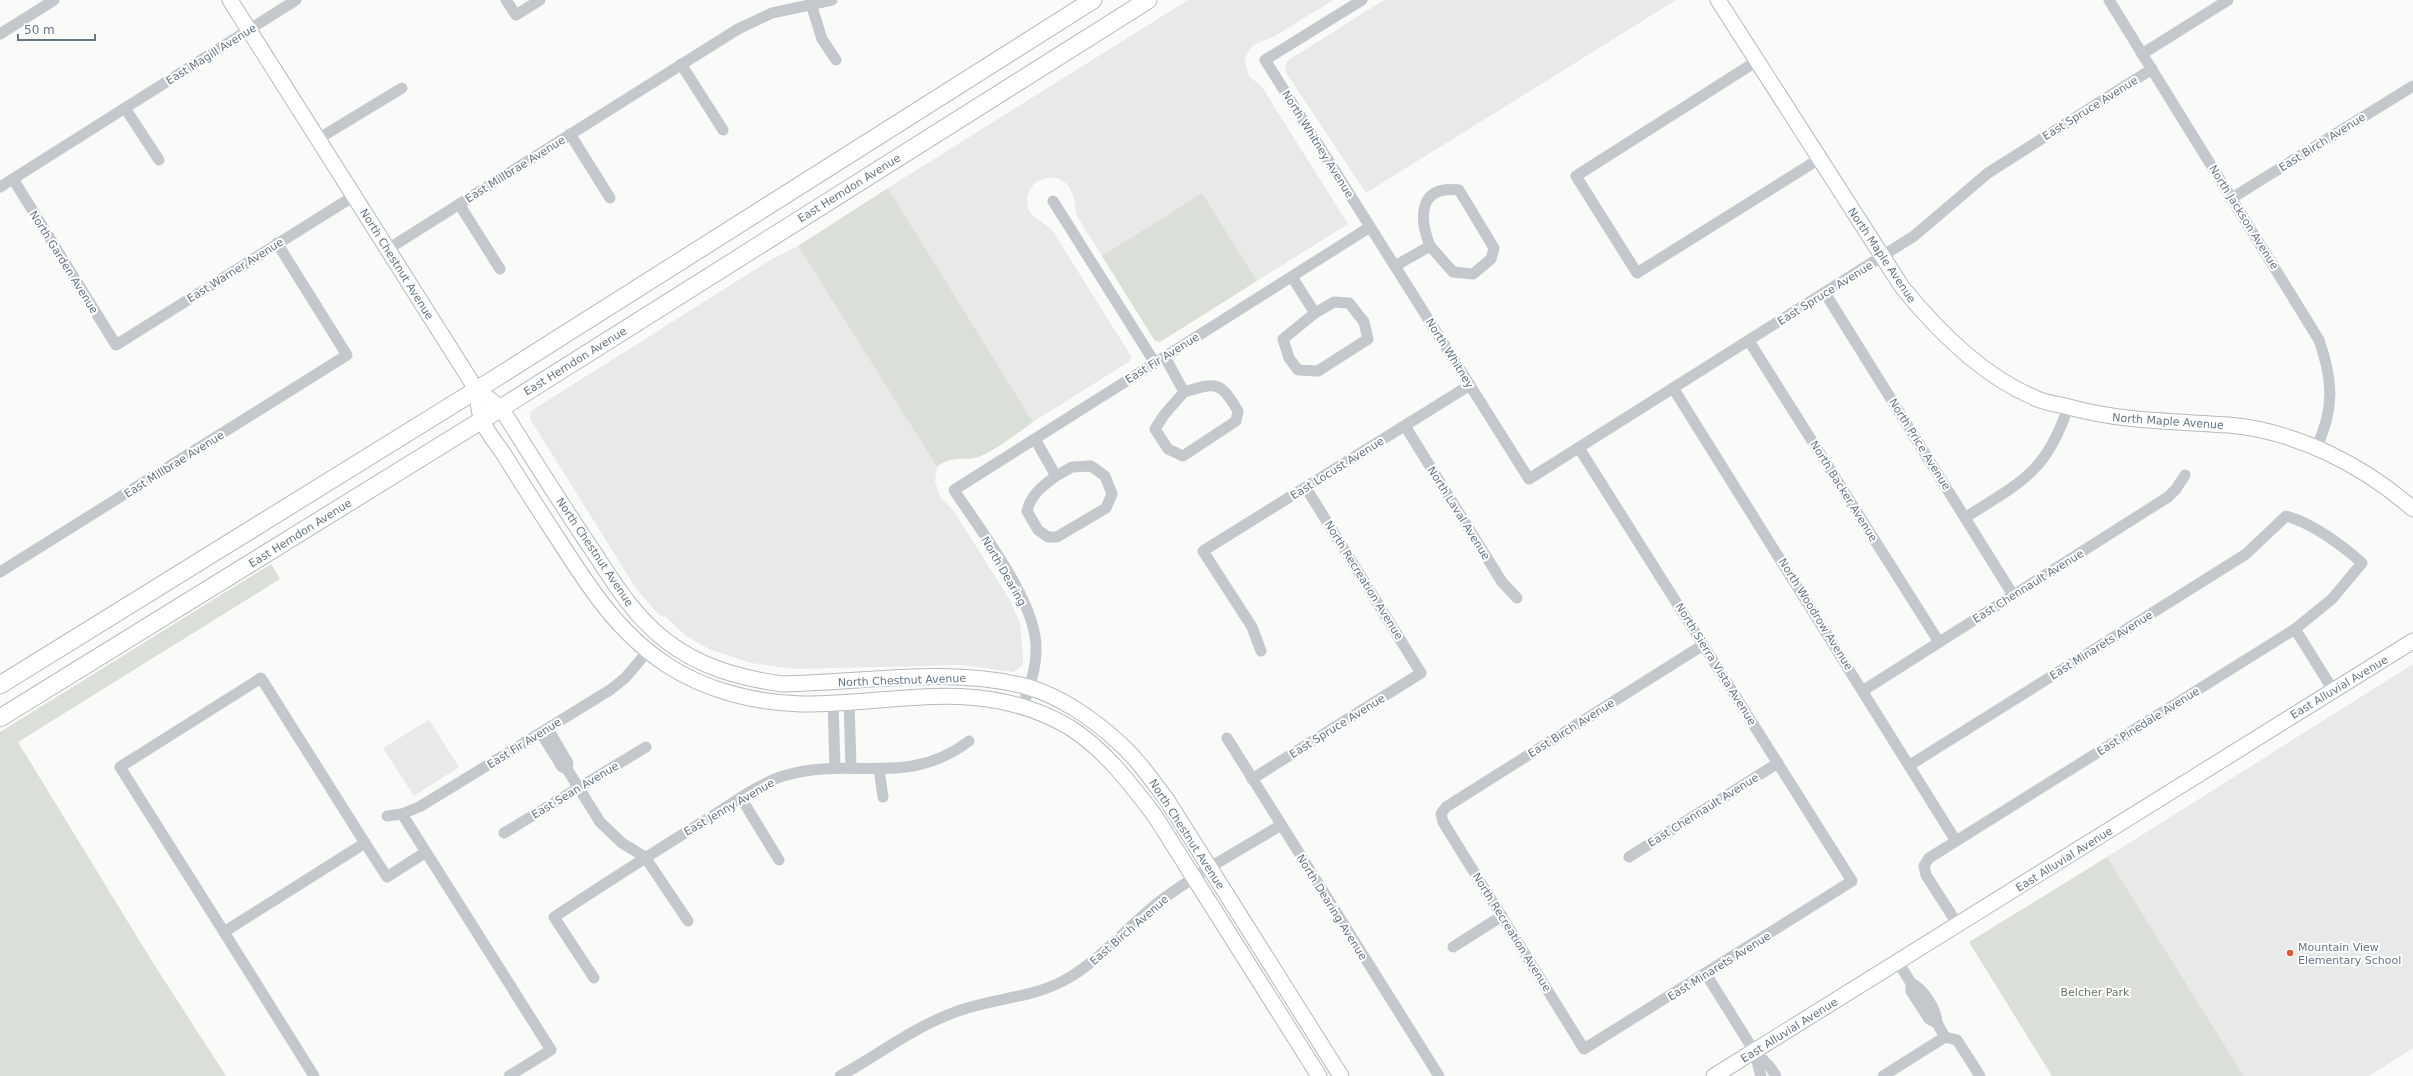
<svg xmlns="http://www.w3.org/2000/svg" width="2413" height="1076" viewBox="0 0 2413 1076" font-family="'DejaVu Sans',sans-serif">
<rect width="100%" height="100%" fill="#fafaf8"/>
<g fill="#e8e9e9">
<path d="M1188,0H1333L1275,36L1253,45L1246,55L1245,62L1249,76L1262,87L1348,224L1257,281L1202,193L1102,256L1077,216L1073,195L1068,185L1060,179L1051,177L1038,181L1033,185L1027,196L1028,208L1031,214L1052,230L1131,356L1130,361L1033,422L888,188Z"/>
<path d="M1384,0H1676L1366,193L1285,71L1287,61Z"/>
<path d="M798,246L937,467L935,481L940,497L953,510L1010,600L1020,623L1023,658V665L1013,672L962,665L793,669L751,663L709,649L686,636L666,617L659,615L637,590L530,419L531,411L772,259Z"/>
<path d="M2413,664V1048L2369,1076H2244L2107,857Z"/>
<path d="M429,720L459,767L414,796L383,748Z"/>
</g>
<g fill="#dadfd7">
<path d="M888,188L1033,422C1017,433 999,448 981,456C965,463 956,453 937,467L798,246Z"/>
<path d="M1202,193L1257,281L1160,342L1155,341L1102,256Z"/>
<path d="M271,564L280,579L18,742L150,958L226,1076H0V732Z"/>
<path d="M2107,857L2244,1076H2052L1969,942Z"/>
</g>
<g fill="none" stroke-linecap="round" stroke-linejoin="round">
<defs>
<g id="secondary">
<path d="M230,0L476,389L501,408C531,456 561,504 593,551C614,583 634,616 665,640C699,667 740,678 782,684C863,683 948,666 1028,687C1059,696 1092,718 1116,740C1136,757 1151,779 1167,800L1341,1076"/>
<path d="M1718,0L1902,287C1937,330 1981,375 2033,397C2042,402 2054,404 2065,406C2122,422 2171,421 2229,425C2296,431 2363,465 2413,509"/>
<path d="M476,389C478,399 478,410 482,420C486,431 496,443 503,453C521,482 539,510 558,539C588,586 618,633 667,665C705,690 755,703 801,704C896,705 980,675 1069,727C1104,749 1130,783 1155,816L1319,1076"/>
<path d="M1714,1076L2413,641"/>
</g>
<g id="primary">
<path d="M0,685L499,376L1093,0"/>
<path d="M0,718L482,420L1148,0"/>
</g>
</defs>
<use href="#secondary" stroke="#b3babf" stroke-width="17"/>
<use href="#primary" stroke="#b5babe" stroke-width="19"/>
<g stroke="#c3c8cc" stroke-width="11">
<path d="M506,0L516,15L540,0"/>
<path d="M1362,0L1265,60L1529,479L1914,236L1988,173L2152,69"/>
<path d="M2109,0L2319,340C2333,380 2335,409 2316,448"/>
<path d="M811,4L822,39L836,60"/>
<path d="M0,34L54,0"/>
<path d="M2142,54L2228,0"/>
<path d="M1757,61L1576,176L1637,273L1819,159"/>
<path d="M681,64L723,130"/>
<path d="M125,108L159,160"/>
<path d="M570,134L610,198"/>
<path d="M318,139L402,88"/>
<path d="M13,179L116,345L354,196"/>
<path d="M0,187L296,0"/>
<path d="M2232,198L2413,86"/>
<path d="M1053,201L1155,363"/>
<path d="M459,204L500,269"/>
<path d="M388,249L738,29L772,13L832,0"/>
<path d="M1395,266L1430,246L1453,272L1473,274L1491,259L1494,248L1459,190C1418,185 1419,218 1430,246"/>
<path d="M1292,277L1315,313L1334,302L1349,303L1364,322L1368,339L1318,371L1298,370L1289,358L1283,339L1315,313"/>
<path d="M1825,293L2013,595"/>
<path d="M1749,341L1939,642"/>
<path d="M1165,357L1184,392C1217,382 1220,381 1238,411L1236,421L1183,456L1168,449L1155,429L1164,415L1184,392"/>
<path d="M1673,388L1956,841"/>
<path d="M1405,426L1502,582L1517,598"/>
<path d="M1035,439L1056,476L1072,467L1091,466L1105,476L1112,494L1106,508L1057,537H1048L1038,530L1027,511C1031,494 1043,486 1056,476"/>
<path d="M1579,448L1852,881L1584,1049L1443,822L1441,814L1446,807L1703,645"/>
<path d="M1966,517C2020,483 2047,472 2068,407"/>
<path d="M0,572L347,355L277,243"/>
<path d="M2295,629L2333,690"/>
<path d="M1261,651L1252,627L1203,551L1470,385"/>
<path d="M1864,690L2168,497L2176,489L2185,475"/>
<path d="M849,701L851,767"/>
<path d="M833,702L835,768"/>
<path d="M1023,706C1029,688 1036,670 1036,650C1038,603 980,530 954,490L1370,227"/>
<path d="M541,733L562,767L567,769L568,763L548,729"/>
<path d="M1227,738L1439,1076"/>
<path d="M1910,765L2246,554L2286,516C2311,522 2343,546 2362,563L2332,599L2295,629L1929,858L1924,866L1926,875L1958,925"/>
<path d="M567,769L600,822L622,843L645,857L688,921"/>
<path d="M879,769L883,797"/>
<path d="M1252,779L1421,673L1306,488"/>
<path d="M741,798L779,860"/>
<path d="M402,814L551,1050L509,1076"/>
<path d="M387,816L402,814L421,806L610,690L625,678L648,651"/>
<path d="M504,833L646,747"/>
<path d="M1629,857L1778,763"/>
<path d="M224,932L120,767L261,678L365,843"/>
<path d="M1453,947L1502,916"/>
<path d="M1898,962L1911,983V991L1929,1019L1937,1023L1945,1037"/>
<path d="M1706,974L1754,1051L1770,1067L1776,1076"/>
<path d="M594,978L554,917C606,883 657,850 709,818C730,805 760,783 783,776C851,755 906,789 969,741"/>
<path d="M1911,983C1924,989 1936,1009 1937,1023"/>
<path d="M1754,1051L1761,1076"/>
<path d="M314,1076L224,932L365,843L387,877L426,852"/>
<path d="M840,1076C880,1054 918,1024 961,1010C995,998 1031,998 1063,981C1102,960 1128,925 1163,899C1200,871 1242,849 1281,825"/>
<path d="M1883,1076L1945,1037L1957,1040L1980,1076"/>
</g>
<use href="#secondary" stroke="#fff" stroke-width="15"/>
<use href="#primary" stroke="#fff" stroke-width="17"/>
</g>
<circle fill="#e4572e" stroke="#fff" stroke-width="1.5" cx="2290" cy="953" r="4"/>
<g text-anchor="middle" stroke-width="4" stroke-linejoin="round" paint-order="stroke">
<g font-size="11" fill="#657683" stroke="#fff">
<text transform="translate(211 54) rotate(-32)" y="4">East Magill Avenue</text>
<text transform="translate(2090 108) rotate(-32)" y="4">East Spruce Avenue</text>
<text transform="translate(2322 142) rotate(-32)" y="4">East Birch Avenue</text>
<text transform="translate(1318 144) rotate(58)" y="4">North Whitney Avenue</text>
<text transform="translate(515 169) rotate(-32)" y="4">East Millbrae Avenue</text>
<text transform="translate(849 188) rotate(-32)" y="4">East Herndon Avenue</text>
<text transform="translate(2244 217) rotate(58)" y="4">North Jackson Avenue</text>
<text transform="translate(1882 255) rotate(56)" y="4">North Maple Avenue</text>
<text transform="translate(64 262) rotate(58)" y="4">North Garden Avenue</text>
<text transform="translate(397 264) rotate(58)" y="4">North Chestnut Avenue</text>
<text transform="translate(235 270) rotate(-32)" y="4">East Warner Avenue</text>
<text transform="translate(1825 293) rotate(-32)" y="4">East Spruce Avenue</text>
<text transform="translate(1450 353) rotate(58)" y="4">North Whitney</text>
<text transform="translate(1162 358) rotate(-32)" y="4">East Fir Avenue</text>
<text transform="translate(575 361) rotate(-32)" y="4">East Herndon Avenue</text>
<text transform="translate(2168 421) rotate(4)" y="4">North Maple Avenue</text>
<text transform="translate(1920 444) rotate(58)" y="4">North Price Avenue</text>
<text transform="translate(174 464) rotate(-32)" y="4">East Millbrae Avenue</text>
<text transform="translate(1337 468) rotate(-32)" y="4">East Locust Avenue</text>
<text transform="translate(1844 491) rotate(58)" y="4">North Backer Avenue</text>
<text transform="translate(1459 513) rotate(58)" y="4">North Laval Avenue</text>
<text transform="translate(300 533) rotate(-32)" y="4">East Herndon Avenue</text>
<text transform="translate(595 552) rotate(56)" y="4">North Chestnut Avenue</text>
<text transform="translate(1004 571) rotate(60)" y="4">North Dearing</text>
<text transform="translate(1364 580) rotate(58)" y="4">North Recreation Avenue</text>
<text transform="translate(2028 586) rotate(-32)" y="4">East Chennault Avenue</text>
<text transform="translate(1816 614) rotate(58)" y="4">North Woodrow Avenue</text>
<text transform="translate(2101 645) rotate(-32)" y="4">East Minarets Avenue</text>
<text transform="translate(1716 664) rotate(58)" y="4">North Sierra Vista Avenue</text>
<text transform="translate(902 680) rotate(-2)" y="4">North Chestnut Avenue</text>
<text transform="translate(2339 687) rotate(-31)" y="4">East Alluvial Avenue</text>
<text transform="translate(2148 721) rotate(-32)" y="4">East Pinedale Avenue</text>
<text transform="translate(1337 726) rotate(-32)" y="4">East Spruce Avenue</text>
<text transform="translate(1571 728) rotate(-32)" y="4">East Birch Avenue</text>
<text transform="translate(524 743) rotate(-32)" y="4">East Fir Avenue</text>
<text transform="translate(575 790) rotate(-31)" y="4">East Sean Avenue</text>
<text transform="translate(729 807) rotate(-30)" y="4">East Jenny Avenue</text>
<text transform="translate(1703 810) rotate(-32)" y="4">East Chennault Avenue</text>
<text transform="translate(1187 834) rotate(57)" y="4">North Chestnut Avenue</text>
<text transform="translate(2064 859) rotate(-32)" y="4">East Alluvial Avenue</text>
<text transform="translate(1332 907) rotate(58)" y="4">North Dearing Avenue</text>
<text transform="translate(1129 930) rotate(-41)" y="4">East Birch Avenue</text>
<text transform="translate(1512 932) rotate(58)" y="4">North Recreation Avenue</text>
<text transform="translate(1719 966) rotate(-32)" y="4">East Minarets Avenue</text>
<text transform="translate(1789 1030) rotate(-32)" y="4">East Alluvial Avenue</text>
</g>
<g font-size="11" fill="#657683" stroke="#fff" text-anchor="start">
<text x="2298" y="951">Mountain View<tspan x="2298" dy="13">Elementary School</tspan></text>
</g>
<g font-size="11" fill="#687a64" stroke="#fff">
<text x="2095" y="996">Belcher Park</text>
</g>
</g>
<path d="M18 34v6h77v-6" fill="none" stroke="#657683" stroke-width="2"/>
<text x="24" y="34" font-size="12" fill="#657683" stroke="#ffffff" stroke-width="3" paint-order="stroke">50 m</text>
</svg>
